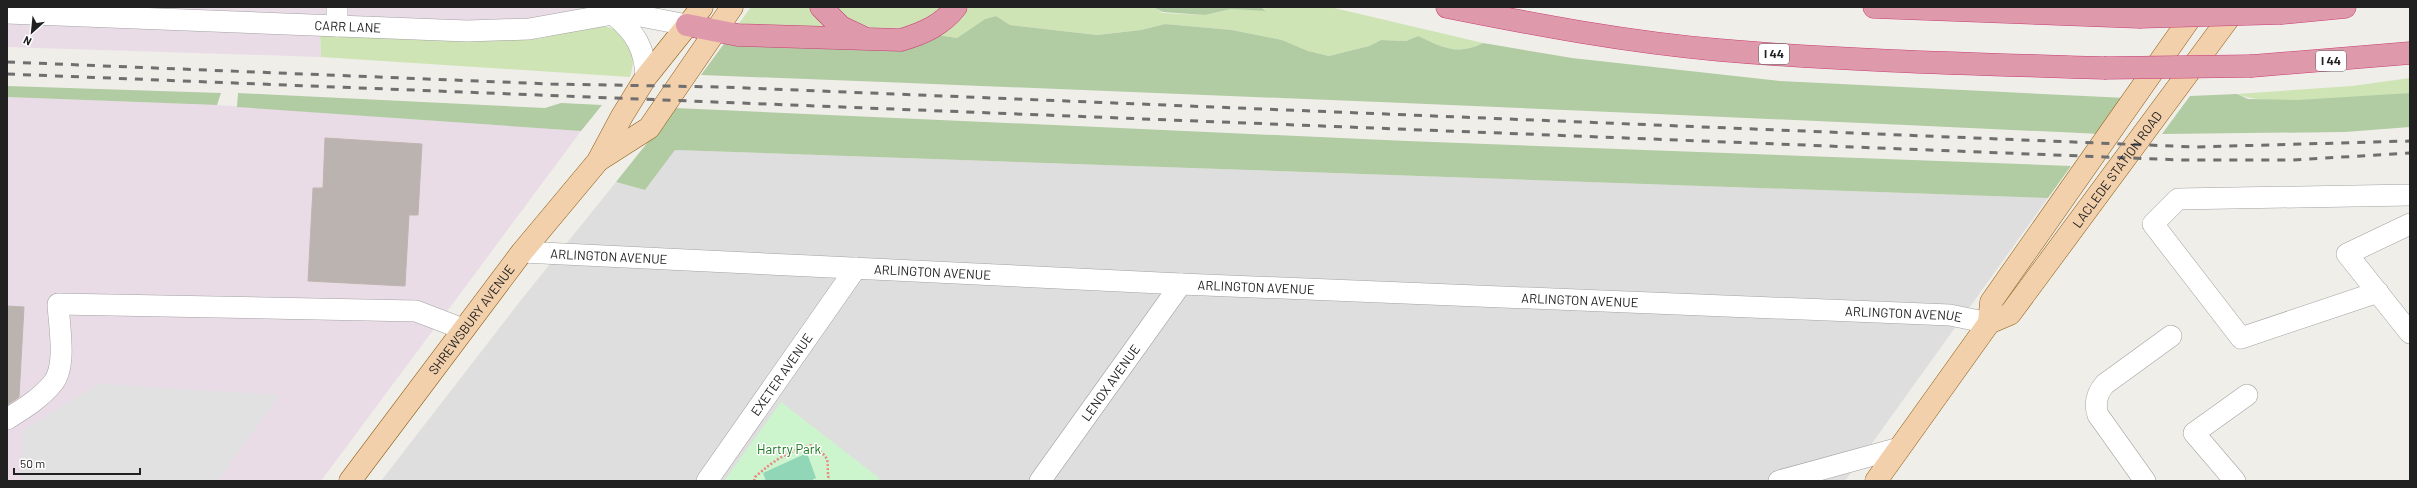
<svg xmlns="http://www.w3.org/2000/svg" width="2417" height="488" viewBox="0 0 2417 488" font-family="Barlow,sans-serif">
<rect width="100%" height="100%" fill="#f0eee9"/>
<path fill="#dfdede" d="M675,150L2048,198L1845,481H381L521,300L616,182L645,190Z"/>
<g fill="#e9dce7">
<path d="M7,7H598L525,23L319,16L321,57L7,47Z"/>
<path d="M7,97L217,105L581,131L321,481H7Z"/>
</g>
<g fill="#cfe4b5">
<path d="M751,7H809L833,30L737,26Z"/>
<path d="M831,7H942L927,19L906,28L879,29L854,25Z"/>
<path d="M969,7H1152L1163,13L1205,15L1231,9L1266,10L1261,7H1330L1483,43C1457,56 1442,47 1418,36L1406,41L1381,40L1369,46L1329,56L1308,51L1282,40L1232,30L1165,24L1141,30L1097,35L1010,25L996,16L985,19L957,38L938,35L963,16Z"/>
<path d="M597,26C627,26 639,50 630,77L321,57L320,31L515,40L538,39Z"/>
<path d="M2410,78V93C2371,97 2270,108 2237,94L2352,86Z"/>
</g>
<g fill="#b1cba3">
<path d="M1152,7H1261L1266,11L1231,9L1205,15L1163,12Z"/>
<path d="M996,16L1010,25L1097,35L1141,30L1165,24L1232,30L1282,40L1308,51L1329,56L1369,46L1381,40L1406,41L1418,36C1442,47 1457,56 1483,43L1572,58L1780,81L2126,98L2099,134C1633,112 1167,93 701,75L726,41L895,49L928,42L938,35L957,38L985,19Z"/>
<path d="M7,86L221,93L217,105L7,97Z"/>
<path d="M238,93L545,108L561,103L602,105L581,131L237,107Z"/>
<path d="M2410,93V127L2345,132L2162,134L2190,96L2237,94L2248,99L2298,100Z"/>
<path d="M675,108L1407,141L2071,166L2048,198L675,150L645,190L616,182Z"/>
</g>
<path fill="#ccf4cd" d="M781,402L879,478L878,481H724Z"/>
<path fill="#91d6b7" d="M807,453L816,478L810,481H766L763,473Z"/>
<path fill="#e1e1e1" d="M98,384L279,395L218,481H22V431Z"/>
<g fill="#bab3af" stroke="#c1b4ad">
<path d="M325,138L422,144L418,215H409L405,286L308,281L313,188H323Z"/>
<path d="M7,306L24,307L19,397L7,405Z"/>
</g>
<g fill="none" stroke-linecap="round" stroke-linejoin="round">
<defs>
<g id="minor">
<path d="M337,7V26"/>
<path id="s1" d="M7,13L467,31L529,29L613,14H630L687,25"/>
<path d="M613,14C635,32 645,48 646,77"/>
<path d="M2410,224L2347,254L2410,333"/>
<path id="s2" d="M522,252L1181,284L1950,315L1989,323"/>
<path d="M2378,292L2241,338L2153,224L2178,199L2410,195"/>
<path d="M7,419C23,409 41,398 53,383C67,366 59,325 58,304L416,311L463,329"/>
<path id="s3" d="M707,481L856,268"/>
<path id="s4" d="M1040,481L1181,284"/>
<path d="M1779,481L1899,448"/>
<path d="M2145,481L2098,415C2094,403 2097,393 2105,384L2171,336"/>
<path d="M2235,481L2194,433L2247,395"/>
</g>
<g id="major">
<path d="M599,160L649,128L732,7"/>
<path d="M1989,323L1991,302L2198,7"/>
<path id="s5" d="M350,481L522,252L598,161L622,116L646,77L702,7"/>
<path id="s6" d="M1876,481L1989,323L2010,314L2237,7"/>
</g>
<g id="highway">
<path d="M821,7L841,27L862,37"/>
<path d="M1447,7C1537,25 1627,42 1719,50C1847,61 1975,64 2104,68"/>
<path d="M1874,7L2139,17"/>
<path d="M2282,13L2345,7"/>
<path d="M687,25L738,35L901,40C924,33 942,25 956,7"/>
<path d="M2252,66L2410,53"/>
</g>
</defs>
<use href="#minor" stroke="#a2a2a2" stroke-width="22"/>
<use href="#major" stroke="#8d5d12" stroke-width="23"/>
<use href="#highway" stroke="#c83d74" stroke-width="23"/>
<path stroke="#eb8580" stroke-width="2.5" stroke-dasharray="2 2" stroke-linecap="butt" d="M754,481L755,477C773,461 788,451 812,445C834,461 825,459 829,481"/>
<use href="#minor" stroke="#fff" stroke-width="21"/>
<use href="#major" stroke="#f2d0ac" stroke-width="22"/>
<use href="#highway" stroke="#de9aab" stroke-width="22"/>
<g stroke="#6f6f6f" stroke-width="3" stroke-dasharray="8 8" stroke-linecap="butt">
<path d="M7,62L551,84L722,87L2196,147L2410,141"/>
<path d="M7,74L2182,160H2293L2410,153"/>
</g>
<defs>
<g id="highway-bridge">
<path d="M2139,17L2282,13"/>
<path d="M2104,68L2252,66"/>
</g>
</defs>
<use href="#highway-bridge" stroke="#c83d74" stroke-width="23" stroke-linecap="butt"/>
<use href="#highway-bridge" stroke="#de9aab" stroke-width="22"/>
</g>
<g text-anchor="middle" stroke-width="3" stroke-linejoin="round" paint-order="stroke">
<g fill="#fff" stroke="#646464" stroke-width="1">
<rect x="1759" y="44" width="30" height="20" rx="3"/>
<rect x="2316" y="51" width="30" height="20" rx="3"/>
</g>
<g font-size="12" font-weight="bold" fill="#212121">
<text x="1774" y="58">I 44</text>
<text x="2331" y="65">I 44</text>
</g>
<g font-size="13" fill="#212121" stroke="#fff">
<text dy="5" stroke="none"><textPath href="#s1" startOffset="341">CARR LANE</textPath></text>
<text dy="5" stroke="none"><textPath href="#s6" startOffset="397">LACLEDE STATION ROAD</textPath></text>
<text dy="5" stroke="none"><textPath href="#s2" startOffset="87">ARLINGTON AVENUE</textPath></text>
<text dy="5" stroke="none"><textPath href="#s2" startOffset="411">ARLINGTON AVENUE</textPath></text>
<text dy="5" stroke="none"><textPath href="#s2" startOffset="735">ARLINGTON AVENUE</textPath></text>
<text dy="5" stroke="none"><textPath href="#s2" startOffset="1059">ARLINGTON AVENUE</textPath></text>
<text dy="5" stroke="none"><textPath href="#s2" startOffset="1383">ARLINGTON AVENUE</textPath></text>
<text dy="5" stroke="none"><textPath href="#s5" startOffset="202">SHREWSBURY AVENUE</textPath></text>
<text dy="5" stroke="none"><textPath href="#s3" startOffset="130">EXETER AVENUE</textPath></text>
<text dy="5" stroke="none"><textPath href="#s4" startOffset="121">LENOX AVENUE</textPath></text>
</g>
<g font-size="13" fill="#19751c" stroke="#fff">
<text x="789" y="454">Hartry Park</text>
</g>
</g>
<rect width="2417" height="488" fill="none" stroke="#212121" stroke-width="16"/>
<g transform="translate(32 32) rotate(207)" stroke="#ffffff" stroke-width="3" paint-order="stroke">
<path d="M0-3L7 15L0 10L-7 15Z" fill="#212121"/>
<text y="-6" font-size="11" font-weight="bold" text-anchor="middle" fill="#212121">N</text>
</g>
<path d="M14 468v6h126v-6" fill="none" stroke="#212121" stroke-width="2"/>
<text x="20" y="468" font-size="12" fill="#212121" stroke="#ffffff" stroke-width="3" paint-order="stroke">50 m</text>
</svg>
